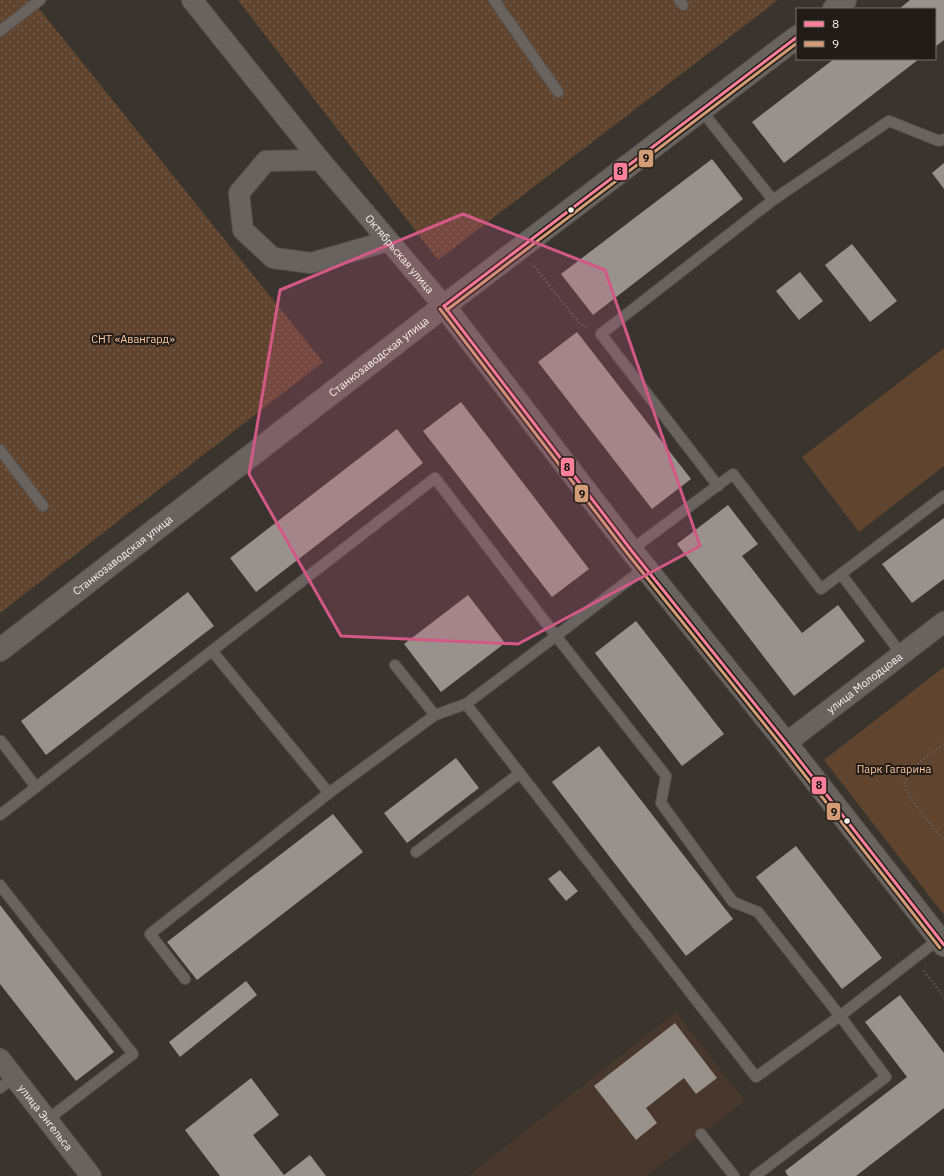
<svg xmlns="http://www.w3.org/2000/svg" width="944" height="1176" viewBox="0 0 944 1176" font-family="'IBM Plex Sans',sans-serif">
<defs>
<pattern id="garden-dots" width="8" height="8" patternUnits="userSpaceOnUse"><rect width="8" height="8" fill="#61442d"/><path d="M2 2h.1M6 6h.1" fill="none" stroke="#785f4c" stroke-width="1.8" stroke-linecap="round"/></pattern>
</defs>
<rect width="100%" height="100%" fill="#3a342f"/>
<path fill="#48372c" d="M676,1012L745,1101L646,1176H468Z"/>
<g fill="#61442d">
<path d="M944,348V466L859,532L802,457Z"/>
<path d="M944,667V915L824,760Z"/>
</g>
<g fill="url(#garden-dots)">
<path d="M0,0H32L323,362L0,613Z"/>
<path d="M238,0H778L438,260Z"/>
</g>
<g fill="#99918b">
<path d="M910,0H944V40L935,47V9H899Z"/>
<path d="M834,59H919L784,163L752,122Z"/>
<path d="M712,159L743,199L593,315L561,274Z"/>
<path d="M944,163V189L932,173Z"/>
<path d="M852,244L897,301L870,322L825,265Z"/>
<path d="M800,272L823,301L799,320L776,291Z"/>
<path d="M577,332L691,479L652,509L538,362Z"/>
<path d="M461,402L589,569L552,597L423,431Z"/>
<path d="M397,429L423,463L256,592L230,558Z"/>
<path d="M728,505L758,544L742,556L802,633L838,605L865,641L794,696L677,544Z"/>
<path d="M944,518V579L912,603L882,564Z"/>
<path d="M188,592L214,626L46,755L21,721Z"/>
<path d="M468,595L505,643L441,692L404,644Z"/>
<path d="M636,621L724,734L682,766L595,653Z"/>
<path d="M599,746L733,919L686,956L552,782Z"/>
<path d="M456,758L479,788L407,843L384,813Z"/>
<path d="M333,814L363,852L197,980L167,942Z"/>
<path d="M796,846L882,958L842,989L756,877Z"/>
<path d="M560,870L578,891L566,901L548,879Z"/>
<path d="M0,905L114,1052L76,1081L0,984Z"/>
<path d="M246,981L257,995L180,1057L169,1042Z"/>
<path d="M900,995L944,1053V1108L856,1176H788L785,1171L907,1077L865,1022Z"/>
<path d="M675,1023L717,1078L696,1094L684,1078L646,1108L657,1123L636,1140L594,1086Z"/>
<path d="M251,1078L279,1115L253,1135L284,1175L310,1155L326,1176H220L185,1130Z"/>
</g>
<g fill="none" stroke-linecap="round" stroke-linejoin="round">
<defs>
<g id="service">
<path d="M494,0L558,92"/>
<path d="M679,0L683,5"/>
<path d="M0,31L40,0"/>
<path d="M701,110L773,200L601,334L718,486"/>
<path d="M773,200L889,121L939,141L944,139"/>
<path d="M0,450L43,506"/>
<path d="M631,550L733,474L821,589L944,496"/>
<path d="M841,574L902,655"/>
<path d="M212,651L329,793"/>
<path d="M395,665L435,715"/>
<path d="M1,741L36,787"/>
<path d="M0,815L435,478L556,636L646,567"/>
<path d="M416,852L520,773"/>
<path d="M0,885L133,1054L47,1120"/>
<path d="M185,979L150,934L329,793L435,715L466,704L556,636L666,776L661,803L733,902L758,912L840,1016L756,1077L466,704"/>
<path d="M0,1088L14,1077"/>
<path d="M701,1134L734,1176"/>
<path d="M755,1176L886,1077L840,1016L939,939"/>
</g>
<g id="minor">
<path id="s1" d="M192,0L320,160L444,306"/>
<path d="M320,160L266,161L239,193L243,230L273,258L311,263L388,241"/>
<path id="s2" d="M786,743L944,622"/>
<path id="s3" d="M0,1059L91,1176"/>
</g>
<g id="tertiary">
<path d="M834,9L845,0"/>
<path id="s4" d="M0,650L444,306L797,37"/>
</g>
<path id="secondary" d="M444,306L631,550L786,743L944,945"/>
</defs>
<use href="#service" stroke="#58524e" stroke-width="12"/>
<use href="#minor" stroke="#58524e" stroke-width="22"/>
<use href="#tertiary" stroke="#58524e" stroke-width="24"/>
<use href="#secondary" stroke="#58524e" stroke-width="24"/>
<g stroke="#6a6562" stroke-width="2.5" stroke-dasharray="1 3" stroke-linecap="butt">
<path d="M534,266L579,323L588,328"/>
<path d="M944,744L911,769L904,784L909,796L944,841"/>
<path d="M924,971L944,997"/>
</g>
<use href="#service" stroke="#68635f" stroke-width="10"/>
<use href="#minor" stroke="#68635f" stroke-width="20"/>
<use href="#tertiary" stroke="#68635f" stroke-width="22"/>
<use href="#secondary" stroke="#68635f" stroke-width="22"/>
<defs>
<g id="bus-1">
<path d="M444,306L631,550L786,743L944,945"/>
<path d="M444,306L797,37"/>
</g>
<g id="bus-2">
<path d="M440,309L627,553L782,746L940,948"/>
<path d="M447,310L797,43"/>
</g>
</defs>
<use href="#bus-1" stroke="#211c18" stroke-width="6"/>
<use href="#bus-2" stroke="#211c18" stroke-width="6"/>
<use href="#bus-1" stroke="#ff8098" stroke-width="3"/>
<use href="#bus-2" stroke="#d39c74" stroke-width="3"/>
</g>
<path fill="#d25986" fill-opacity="0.2" stroke="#d25986" stroke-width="3" stroke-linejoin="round" d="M463,214L605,270L700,546L518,644L341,636L249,474L280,290Z"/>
<g fill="#f8f0eb" stroke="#211c18" stroke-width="1.5">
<circle cx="571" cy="210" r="3.5"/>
<circle cx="847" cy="821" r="3.5"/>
</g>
<g text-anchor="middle" stroke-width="4" stroke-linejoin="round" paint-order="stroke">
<g font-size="11" fill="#f8f0eb" stroke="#211c18">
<text dy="4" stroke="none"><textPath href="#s1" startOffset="328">Октябрьская улица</textPath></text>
<text dy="4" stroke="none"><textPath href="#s4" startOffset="479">Станкозаводская улица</textPath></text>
<text dy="4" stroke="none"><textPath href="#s4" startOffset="155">Станкозаводская улица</textPath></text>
<text dy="4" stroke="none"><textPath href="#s2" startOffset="99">улица Молодцова</textPath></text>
<text dy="4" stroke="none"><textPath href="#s3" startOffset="74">улица Энгельса</textPath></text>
</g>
<g font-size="11" fill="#fec79e" stroke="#211c18">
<text x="133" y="343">СНТ «Авангард»</text>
<text x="894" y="773">Парк Гагарина</text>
</g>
</g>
<g stroke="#211c18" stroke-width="1.5">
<rect x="638" y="149" width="16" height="19" rx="4" fill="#d39c74"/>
<rect x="613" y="162" width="15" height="19" rx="4" fill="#ff8098"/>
<rect x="560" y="457" width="15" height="20" rx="4" fill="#ff8098"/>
<rect x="574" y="484" width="15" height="19" rx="4" fill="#d39c74"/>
<rect x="811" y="776" width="16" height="19" rx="4" fill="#ff8098"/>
<rect x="826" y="802" width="15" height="19" rx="4" fill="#d39c74"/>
</g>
<g font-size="11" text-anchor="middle" font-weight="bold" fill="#111">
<text x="646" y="162">9</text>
<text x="620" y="175">8</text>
<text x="567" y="471">8</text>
<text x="582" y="498">9</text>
<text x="819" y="789">8</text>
<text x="834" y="816">9</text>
</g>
<rect x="796" y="8" width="140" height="52" fill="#211c18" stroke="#77716c"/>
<rect x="804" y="21" width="20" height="6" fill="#ff8098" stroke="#77716c"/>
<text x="832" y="28" font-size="12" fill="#f8f0eb">8</text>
<rect x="804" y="41" width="20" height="6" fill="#d39c74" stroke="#77716c"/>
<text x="832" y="48" font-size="12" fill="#f8f0eb">9</text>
</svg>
